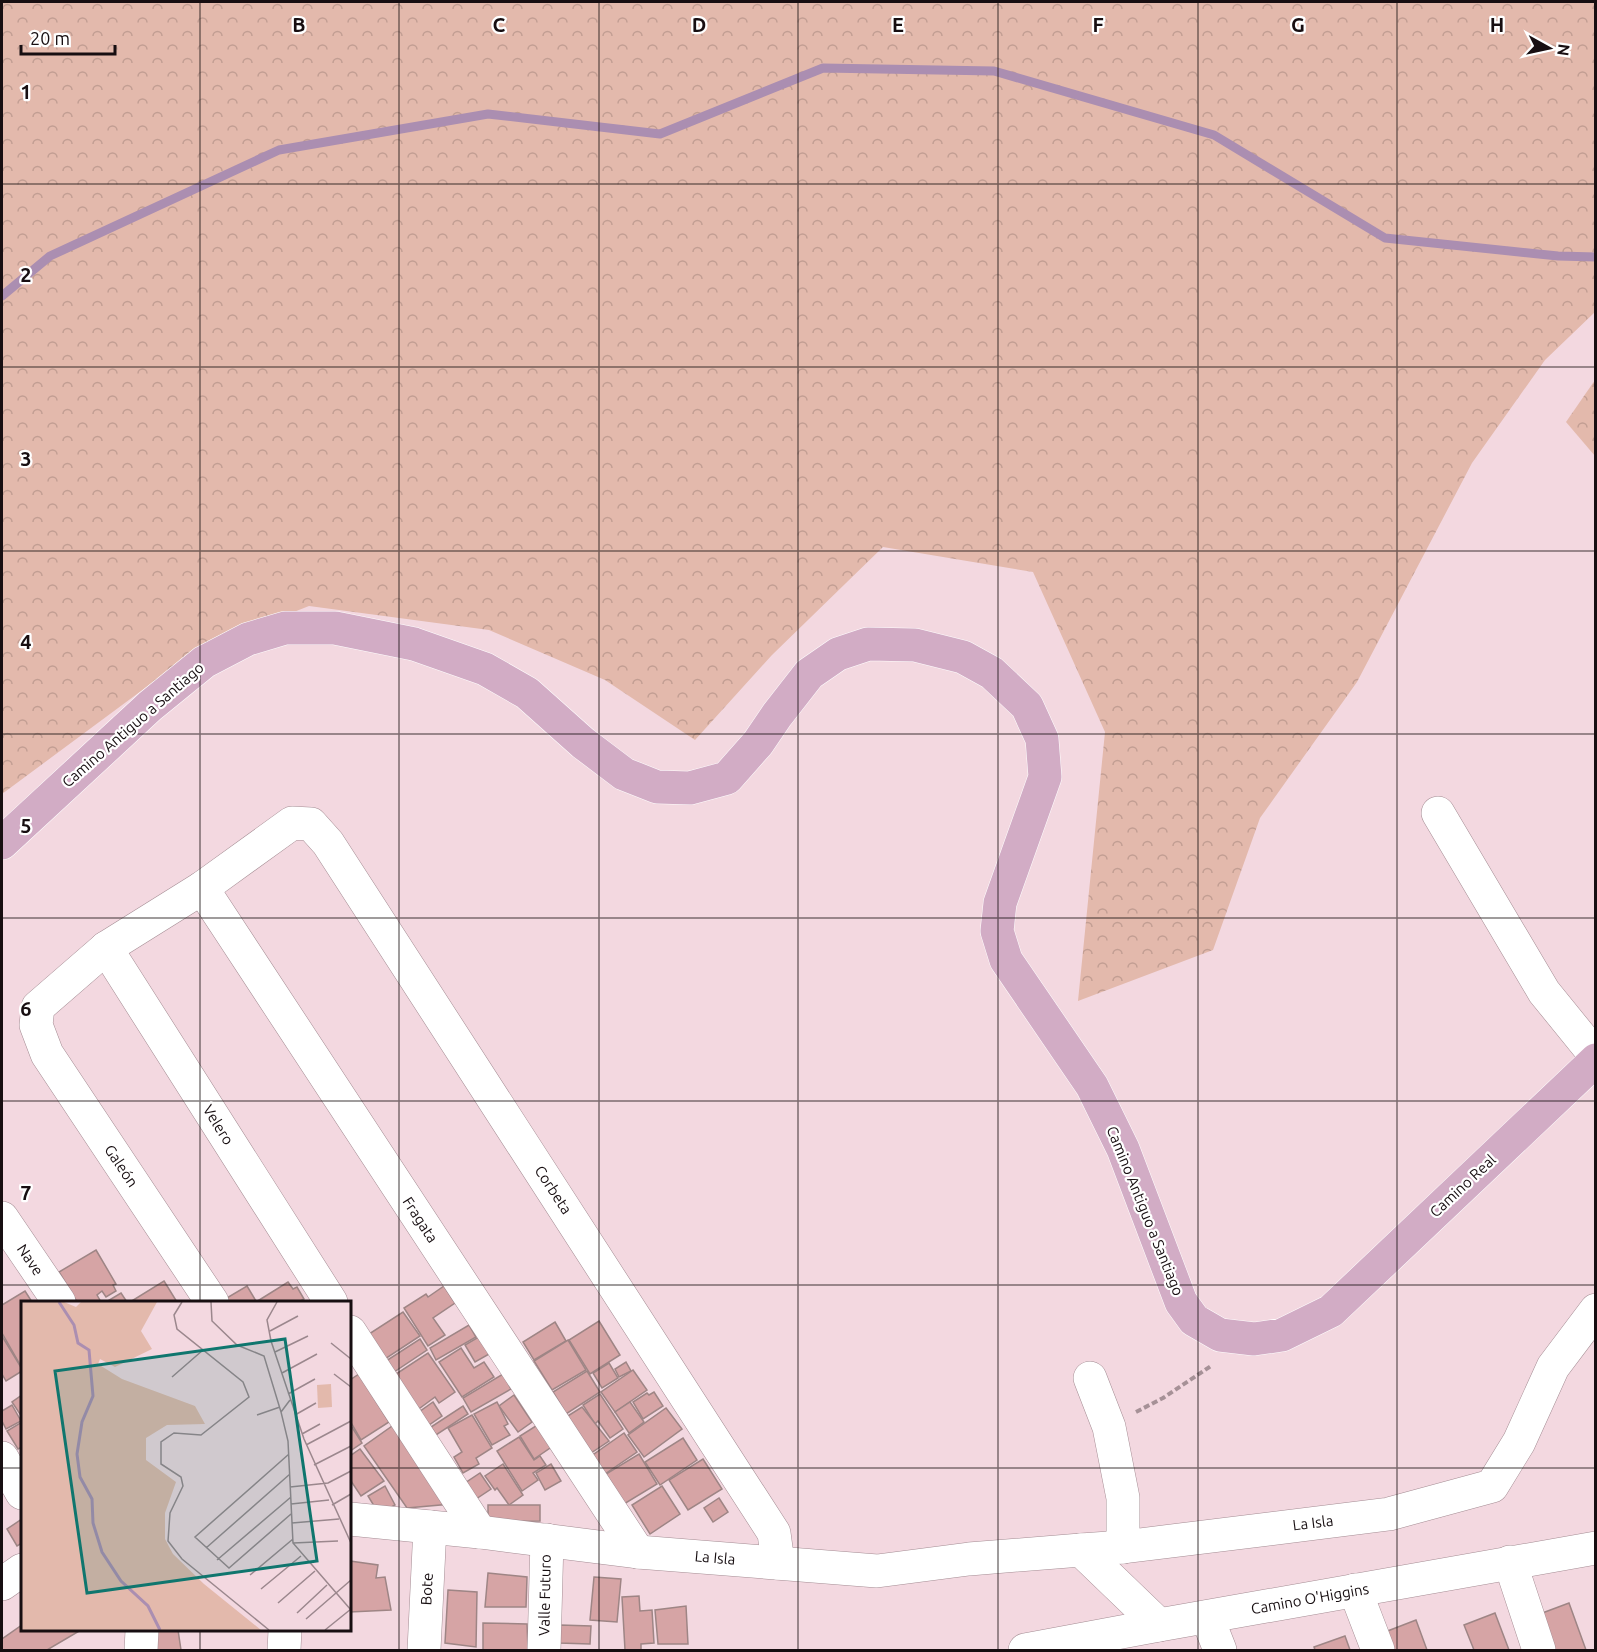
<svg xmlns="http://www.w3.org/2000/svg" width="1597" height="1652" viewBox="0 0 1597 1652" font-family="Ubuntu,sans-serif">
<defs>
<pattern id="forest-crowns" width="20" height="18" patternUnits="userSpaceOnUse" patternTransform="scale(1.5)"><rect width="20" height="18" fill="#e3b9ac"/><path d="M2 6a3 3 0 1 1 6 0M12 15a3 3 0 1 1 6 0" fill="none" stroke="#c29e93"/></pattern>
</defs>
<rect width="100%" height="100%" fill="#f3d8e0"/>
<g fill="url(#forest-crowns)">
<path d="M2,2H1595V312L1545,360L1472,463L1357,682L1260,818L1213,950L1078,1001L1105,732L1033,572L883,547L772,655L695,740L605,680L489,630L309,606L195,651L2,794Z"/>
<path d="M1595,380V456L1566,422Z"/>
</g>
<g fill="none" stroke-linecap="round" stroke-linejoin="round">
<path stroke="#ab8eb1" stroke-width="9" d="M2,296L50,256L279,150L488,114L660,134L823,68L994,71L1214,135L1385,238L1558,256L1596,257"/>
</g>
<g fill="#d6a4a5" stroke="#9e8585" stroke-width="1.5">
<path d="M96,1250L116,1284L113,1285L116,1291L106,1297L102,1291L97,1295L101,1302H77L59,1272Z"/>
<path d="M164,1281L177,1302H130Z"/>
<path d="M288,1282L293,1289L297,1287L304,1299L298,1302H256Z"/>
<path d="M247,1286L256,1301L253,1302H220Z"/>
<path d="M444,1286L455,1303L433,1318L445,1335L428,1346L404,1308L426,1294L428,1297Z"/>
<path d="M25,1291L32,1302H22V1368L2,1333V1305Z"/>
<path d="M121,1293L127,1302H106Z"/>
<path d="M403,1312L420,1336L385,1359L369,1334Z"/>
<path d="M599,1321L620,1355L590,1374L569,1340Z"/>
<path d="M555,1322L566,1341L534,1360L523,1342Z"/>
<path d="M469,1325L476,1337L436,1360L430,1348Z"/>
<path d="M482,1335L491,1353L475,1362L465,1345Z"/>
<path d="M2,1336L22,1369V1371L6,1381L2,1374Z"/>
<path d="M420,1339L427,1350L394,1372L386,1361Z"/>
<path d="M568,1340L586,1370L552,1390L534,1361Z"/>
<path d="M461,1348L474,1368L484,1362L494,1377L462,1397L439,1362Z"/>
<path d="M428,1353L455,1392L439,1403L435,1397L416,1411L393,1376Z"/>
<path d="M626,1362L631,1371L619,1377L615,1369Z"/>
<path d="M609,1363L618,1378L602,1388L593,1373Z"/>
<path d="M633,1370L647,1390L615,1412L601,1392Z"/>
<path d="M587,1371L600,1392L566,1414L553,1392Z"/>
<path d="M359,1374L389,1422L361,1440L350,1421V1380Z"/>
<path d="M503,1374L511,1389L471,1412L463,1398Z"/>
<path d="M654,1392L663,1406L643,1419L633,1402L647,1393L649,1395Z"/>
<path d="M600,1394L623,1429L610,1438L598,1421L595,1424L583,1405Z"/>
<path d="M22,1395V1417L12,1402Z"/>
<path d="M514,1395L532,1422L518,1432L499,1406Z"/>
<path d="M433,1402L442,1416L429,1425L419,1412Z"/>
<path d="M497,1402L508,1424L504,1426L510,1435L492,1445L474,1414Z"/>
<path d="M630,1402L644,1422L629,1433L615,1412Z"/>
<path d="M12,1405L21,1421L6,1429L2,1421V1411Z"/>
<path d="M463,1406L468,1414L436,1435L431,1427Z"/>
<path d="M582,1407L609,1441L588,1455L563,1419Z"/>
<path d="M666,1408L682,1429L644,1457L628,1435Z"/>
<path d="M472,1415L492,1448L476,1458L479,1464L463,1473L454,1457L462,1452L448,1428Z"/>
<path d="M22,1422V1447L18,1449L7,1431Z"/>
<path d="M350,1424L362,1443L350,1451Z"/>
<path d="M395,1424L451,1504L407,1508L364,1446Z"/>
<path d="M539,1424L553,1446L534,1459L520,1436Z"/>
<path d="M624,1433L637,1452L599,1478L587,1459Z"/>
<path d="M519,1437L534,1460L540,1456L546,1465L533,1473L538,1480L522,1491L497,1451Z"/>
<path d="M683,1438L697,1460L660,1485L645,1462Z"/>
<path d="M360,1449L384,1481L361,1496L351,1481L350,1482V1456Z"/>
<path d="M639,1454L657,1484L624,1504L606,1474Z"/>
<path d="M703,1459L722,1489L688,1510L669,1480Z"/>
<path d="M503,1464L523,1495L509,1505L497,1488L495,1490L485,1476Z"/>
<path d="M551,1464L561,1481L545,1490L536,1473Z"/>
<path d="M480,1473L491,1489L476,1499L465,1483Z"/>
<path d="M385,1486L395,1505L379,1514L368,1496Z"/>
<path d="M662,1486L680,1514L650,1534L632,1505Z"/>
<path d="M719,1498L728,1512L713,1522L704,1508Z"/>
<path d="M488,1505H540V1521L488,1522Z"/>
<path d="M22,1519V1543L17,1546L7,1529Z"/>
<path d="M350,1561L378,1565L376,1578L385,1577L391,1610L350,1612Z"/>
<path d="M488,1573L527,1577L526,1607H485Z"/>
<path d="M594,1577L621,1579L617,1622L590,1620Z"/>
<path d="M448,1590L477,1592L476,1647L445,1643Z"/>
<path d="M639,1596L640,1611L652,1610L654,1643L641,1644V1650H625L622,1597Z"/>
<path d="M1569,1603L1586,1650H1550L1537,1615Z"/>
<path d="M686,1606L688,1644H658L655,1610Z"/>
<path d="M1495,1613L1509,1650H1474L1464,1625Z"/>
<path d="M1416,1620L1427,1650H1392L1385,1632Z"/>
<path d="M483,1623L527,1624L528,1650H483Z"/>
<path d="M22,1625V1630H81L47,1650H2V1639Z"/>
<path d="M560,1625L591,1626L590,1644L559,1643Z"/>
<path d="M154,1630H178L181,1650H154Z"/>
<path d="M1345,1636L1350,1650H1315L1314,1647Z"/>
</g>
<g fill="none" stroke-linecap="round" stroke-linejoin="round">
<defs>
<g id="minor">
<path d="M1438,813L1544,992L1596,1056"/>
<path d="M202,888L638,1552"/>
<path d="M106,948L331,1302"/>
<path d="M2,1218L59,1302"/>
<path d="M212,1302L47,1054L36,1025L38,1007L106,948L202,888L292,823L311,824L328,843L774,1533L778,1563"/>
<path d="M350,1332L480,1532"/>
<path d="M1090,1378L1109,1427L1123,1498V1547"/>
<path d="M2,1458L22,1493"/>
<path d="M350,1519L480,1532L638,1552L877,1571L969,1559L1081,1550L1159,1625"/>
<path d="M1081,1550L1123,1547L1389,1514L1492,1486L1519,1442L1553,1367L1596,1310"/>
<path d="M1510,1562L1539,1650"/>
<path d="M2,1584L22,1570"/>
<path d="M1355,1590L1378,1650"/>
<path d="M1207,1617L1220,1650"/>
<path d="M141,1650L142,1630"/>
<path d="M284,1650L285,1630"/>
<path d="M424,1650L430,1527"/>
<path d="M544,1650L547,1540"/>
<path d="M1025,1650L1159,1625L1596,1548"/>
</g>
<path id="major" d="M2,843L150,706L204,662L248,639L285,628H335L414,644L485,669L527,693L583,743L624,774L657,787L690,788L727,778L758,743L777,715L809,674L838,654L868,644L915,645L963,657L992,673L1027,706L1042,739L1045,777L1000,903L997,931L1006,960L1092,1086L1123,1149L1181,1302L1194,1320L1220,1335L1254,1339L1282,1335L1331,1311L1596,1060"/>
</defs>
<use href="#minor" stroke="#a48c93" stroke-width="34"/>
<use href="#major" stroke="#fff" stroke-width="34"/>
<path stroke="#a69197" stroke-width="4" stroke-dasharray="6 3" stroke-linecap="butt" d="M1136,1412L1163,1398L1211,1366"/>
<use href="#minor" stroke="#fff" stroke-width="33"/>
<use href="#major" stroke="#d2acc5" stroke-width="33"/>
</g>
<path fill="none" stroke="#170e11" stroke-width="1.5" stroke-opacity="0.55" d="M200,2V1302M399,2V1650M599,2V1650M798,2V1650M998,2V1650M1198,2V1650M1397,2V1650M2,184H1596M2,367H1596M2,551H1596M2,734H1596M2,918H1596M2,1101H1596M2,1285H1596M2,1468H22M350,1468H1596M200,1630V1650"/>
<g text-anchor="middle" stroke-width="4.5" stroke-linejoin="round" paint-order="stroke">
<g font-size="15" fill="#170e11" stroke="#fff">
<text transform="translate(133 725) rotate(-41)" y="5">Camino Antiguo a Santiago</text>
<text transform="translate(218 1125) rotate(58)" y="5">Velero</text>
<text transform="translate(121 1166) rotate(56)" y="5">Galeón</text>
<text transform="translate(1463 1186) rotate(-43)" y="5">Camino Real</text>
<text transform="translate(553 1190) rotate(57)" y="5">Corbeta</text>
<text transform="translate(1145 1211) rotate(68)" y="5">Camino Antiguo a Santiago</text>
<text transform="translate(420 1220) rotate(57)" y="5">Fragata</text>
<text transform="translate(30 1260) rotate(56)" y="5">Nave</text>
<text transform="translate(1313 1523) rotate(-7)" y="5">La Isla</text>
<text transform="translate(715 1558) rotate(5)" y="5">La Isla</text>
<text transform="translate(427 1589) rotate(-87)" y="5">Bote</text>
<text transform="translate(545 1595) rotate(-89)" y="5">Valle Futuro</text>
<text transform="translate(1310 1599) rotate(-10)" y="5">Camino O'Higgins</text>
</g>
</g>
<g transform="translate(21 1301)">
<rect width="330" height="330" fill="#f3d8e0"/>
<path d="M0,1H43L55,6L60,1H136L120,30L131,48L94,66L79,58L77,63L101,78L174,105L184,123L146,124L125,137V159L155,181L144,212V238L152,253L183,283L240,329H0Z" fill="#e3b9ac"/>
<path d="M310,83L311,106L297,107L296,84Z" fill="#e3b9ac"/>
<path fill="none" stroke="#ab8eb1" stroke-width="3" d="M38,1L53,24L57,42L68,49L72,95L61,121L56,153L59,176L71,198L72,222L81,251L100,280L127,305L139,329"/>
<path fill="none" stroke="#9b878d" stroke-width="1.5" d="M161,1L153,14L156,28L222,81L228,96L180,134L153,132L140,141V163L160,176L162,185L149,212L147,240L161,258L248,329M190,1L191,20L216,44L243,55L260,111M256,1L246,19L250,40L283,138L330,242M249,30L277,15M310,42L330,58M254,51L287,35M261,72L296,53M313,73L330,86M151,76L182,49M267,93L294,78M269,99L260,111L267,140L272,242L330,309M236,114L259,106M274,114L295,102M281,133L299,123M285,144L330,120M268,153L174,236L208,267L270,213M293,164L330,145M269,186L307,182L330,170M270,203L308,199M311,204L330,193M271,222L318,218M272,242L317,240M185,247L269,173M196,259L270,196M229,274L272,238M240,288L280,255M257,302L294,270M276,312L306,284M285,318L330,279M304,329L330,308"/>
<path fill="#0f766e" fill-opacity="0.15" stroke="#0f766e" stroke-width="3" d="M264,38L296,260L66,292L34,70Z"/>
<rect width="330" height="330" fill="none" stroke="#170e11" stroke-width="3"/>
</g>
<g font-size="20" text-anchor="middle" font-weight="bold" fill="#170e11" stroke="#fff" stroke-width="4.5" stroke-linejoin="round" paint-order="stroke">
<text x="299" y="32">B</text>
<text x="499" y="32">C</text>
<text x="699" y="32">D</text>
<text x="898" y="32">E</text>
<text x="1098" y="32">F</text>
<text x="1298" y="32">G</text>
<text x="1497" y="32">H</text>
<text x="26" y="99">1</text>
<text x="26" y="282">2</text>
<text x="26" y="466">3</text>
<text x="26" y="649">4</text>
<text x="26" y="833">5</text>
<text x="26" y="1016">6</text>
<text x="26" y="1200">7</text>
</g>
<rect width="1597" height="1652" fill="none" stroke="#170e11" stroke-width="6"/>
<g transform="translate(1549 48) rotate(98)" stroke="#ffffff" stroke-width="4.5" paint-order="stroke">
<path d="M0-4.5L10 22L0 15L-10 22Z" fill="#170e11"/>
<text y="-9" font-size="16" font-weight="bold" text-anchor="middle" fill="#170e11">N</text>
</g>
<path d="M21 45v9h94v-9" fill="none" stroke="#170e11" stroke-width="3"/>
<text x="30" y="45" font-size="18" fill="#170e11" stroke="#ffffff" stroke-width="4.5" paint-order="stroke">20 m</text>
</svg>
